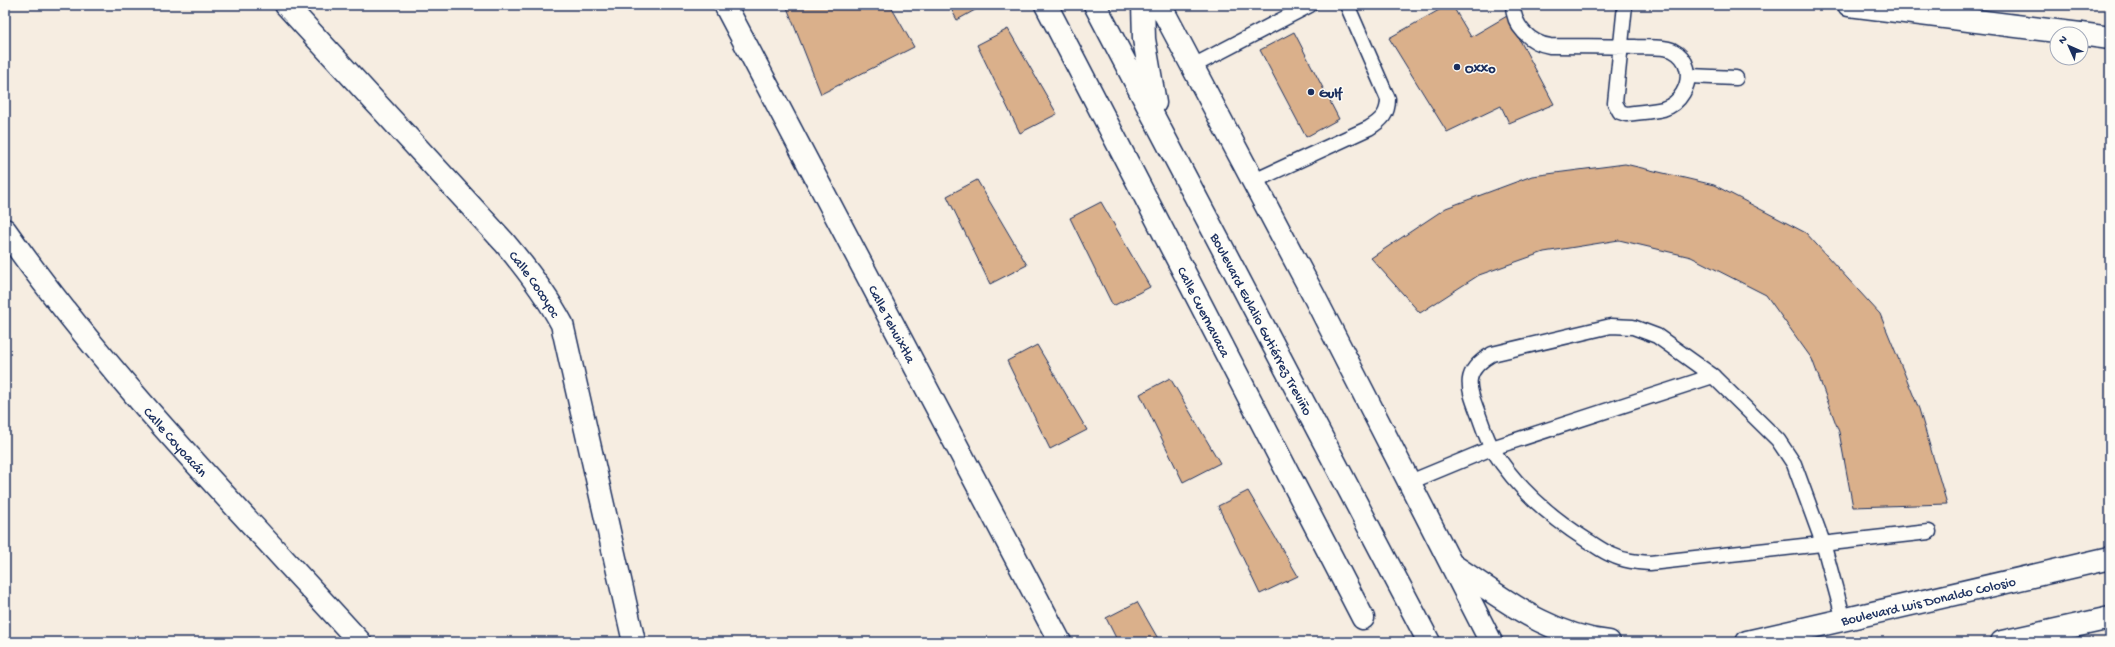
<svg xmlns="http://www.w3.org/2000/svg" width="2115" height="647" viewBox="0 0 2115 647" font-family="'Gochi Hand',sans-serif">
<rect width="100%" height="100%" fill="#f6ede1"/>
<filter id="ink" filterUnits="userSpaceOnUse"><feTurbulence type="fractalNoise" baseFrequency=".025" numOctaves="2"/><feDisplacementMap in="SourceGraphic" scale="8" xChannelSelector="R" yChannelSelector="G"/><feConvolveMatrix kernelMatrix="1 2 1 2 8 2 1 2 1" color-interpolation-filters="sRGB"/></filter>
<g filter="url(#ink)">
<g fill="#dab08b" stroke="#1b2f5e">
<path d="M786,5H890L914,47L821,94Z"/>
<path d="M949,5H984L957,20Z"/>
<path d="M1448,5H1452L1471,37L1507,16L1554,104L1509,123L1501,106L1447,132L1389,38Z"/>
<path d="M1008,29L1057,114L1020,133L977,45Z"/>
<path d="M1294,32L1339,119L1306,137L1260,50Z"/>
<path d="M1625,164L1714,185L1806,233L1880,314L1919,409L1947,504L1853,507L1839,432L1812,359L1766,295L1691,257L1619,240L1544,252L1479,275L1420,313L1371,258L1446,208L1532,176Z"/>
<path d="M977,180L1027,265L990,284L947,196Z"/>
<path d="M1101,202L1150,287L1113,306L1070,218Z"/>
<path d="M1037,345L1087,430L1050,449L1007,361Z"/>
<path d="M1170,378L1220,463L1183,482L1140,394Z"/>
<path d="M1248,491L1298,576L1260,594L1218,506Z"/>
<path d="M1137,602L1160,642H1118L1106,618Z"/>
</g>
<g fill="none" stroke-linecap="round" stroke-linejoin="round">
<defs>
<g id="lane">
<path d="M1513,5C1513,26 1530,43 1550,46C1578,46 1607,46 1635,47C1647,48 1661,46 1672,50C1680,54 1685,60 1687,68C1691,85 1680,104 1663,109C1651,112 1638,112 1626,114L1620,112L1615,103L1625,5"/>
<path d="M1193,66L1310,5"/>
<path d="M1689,76L1736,78"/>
<path d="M1254,181L1369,128C1382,120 1388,114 1388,99L1347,5"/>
<path d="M1410,482L1492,448L1713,376"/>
<path d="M1844,620L1823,543L1794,464L1778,440L1713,376L1657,336L1633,327L1611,326L1492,354C1461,372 1468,387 1479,416C1483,427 1487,440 1493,450C1517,489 1550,517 1588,541C1596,546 1604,552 1612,555C1624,561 1637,562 1650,563L1929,532"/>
</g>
<g id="street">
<path id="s1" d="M286,5L504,242C526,268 546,294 562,324L634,642"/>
<path id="s2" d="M725,5L1060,642"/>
<path id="s3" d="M1046,5L1363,618"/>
<path id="s4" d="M5,230C109,378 238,508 360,642"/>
</g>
<g id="secondary">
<path d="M1849,5L2080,34"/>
<path d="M2081,34L2110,38"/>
</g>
<g id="primary">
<path id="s5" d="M1095,5L1429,642"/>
<path d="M1143,5L1144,39L1155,103"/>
<path d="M1160,5L1315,298L1491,642"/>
<path d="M1454,566C1503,598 1548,636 1609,642"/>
<path id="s6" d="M1747,642L2110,558"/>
<path d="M2002,642L2110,618"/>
</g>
</defs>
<use href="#lane" stroke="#1b2f5e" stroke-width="17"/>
<use href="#street" stroke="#1b2f5e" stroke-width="25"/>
<use href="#secondary" stroke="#1b2f5e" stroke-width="25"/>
<use href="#primary" stroke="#1b2f5e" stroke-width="25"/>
<use href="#lane" stroke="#fdfcf7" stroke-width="14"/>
<use href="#street" stroke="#fdfcf7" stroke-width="22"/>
<use href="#secondary" stroke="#fdfcf7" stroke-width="22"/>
<use href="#primary" stroke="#fdfcf7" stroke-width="22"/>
</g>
</g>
<g fill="#1b2f5e" stroke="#fdfcf7" stroke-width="1.5">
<circle cx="1457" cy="67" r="4"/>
<circle cx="1311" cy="92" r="4"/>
</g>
<g text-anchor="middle" stroke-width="3" stroke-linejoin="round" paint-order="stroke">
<g font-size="14" font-weight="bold" fill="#1b2f5e" stroke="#fdfcf7" text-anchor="start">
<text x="1465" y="72">Oxxo</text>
<text x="1319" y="97">Gulf</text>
</g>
<g font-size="14" fill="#1b2f5e" stroke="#fdfcf7">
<text dy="5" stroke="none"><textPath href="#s1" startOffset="374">Calle Cocoyoc</textPath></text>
<text dy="5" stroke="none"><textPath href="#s3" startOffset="345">Calle Cuernavaca</textPath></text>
<text dy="5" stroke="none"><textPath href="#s5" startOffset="360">Boulevard Eulalio Gutiérrez Treviño</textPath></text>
<text dy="5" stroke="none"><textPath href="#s2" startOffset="360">Calle Tehuixtla</textPath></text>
<text dy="5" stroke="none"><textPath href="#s4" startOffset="272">Calle Coyoacán</textPath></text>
<text dy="5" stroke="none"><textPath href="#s6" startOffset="186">Boulevard Luis Donaldo Colosio</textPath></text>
</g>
</g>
<rect width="2115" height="647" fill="none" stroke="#fdfcf7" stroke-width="20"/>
<rect x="10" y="10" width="2095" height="627" fill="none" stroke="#1b2f5e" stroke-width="1.5" filter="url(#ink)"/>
<g transform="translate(2069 46) rotate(315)"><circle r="19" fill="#fdfcf7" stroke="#a3aaba"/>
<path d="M0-3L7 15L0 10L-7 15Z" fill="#1b2f5e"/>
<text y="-6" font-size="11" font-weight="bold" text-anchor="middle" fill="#1b2f5e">N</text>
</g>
</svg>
